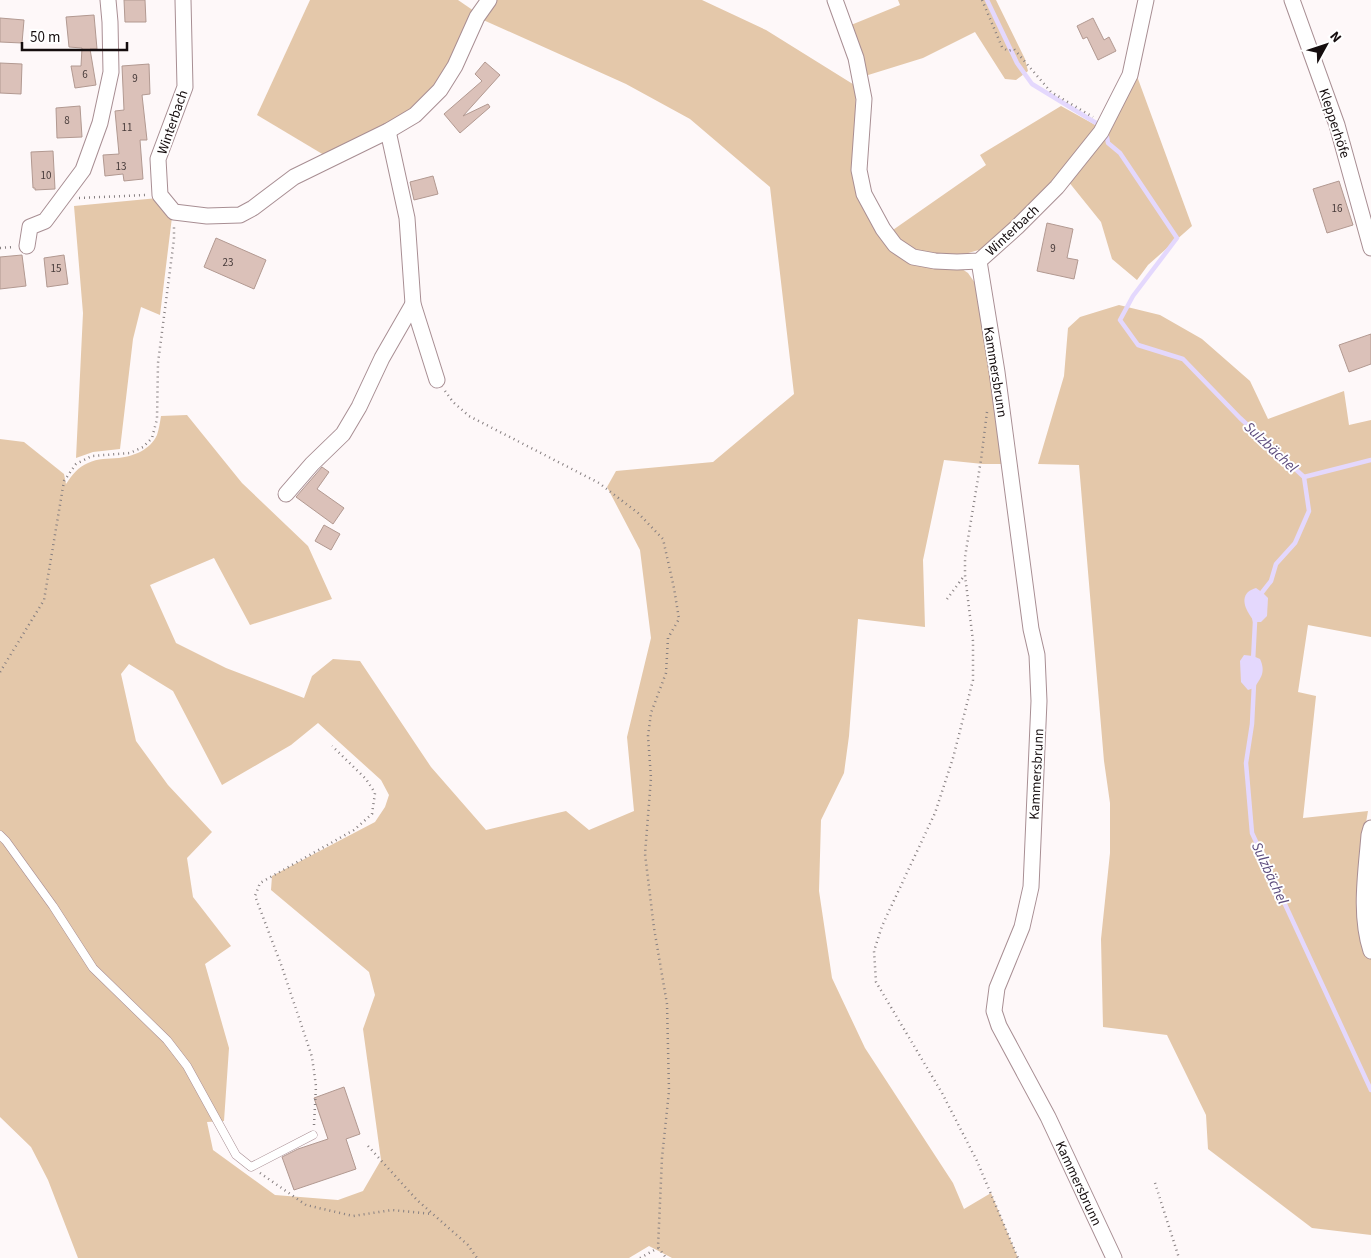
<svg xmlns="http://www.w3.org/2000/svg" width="1371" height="1258" viewBox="0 0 1371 1258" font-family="'Source Sans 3',sans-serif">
<rect width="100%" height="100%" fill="#fef8f9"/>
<g fill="#e4c8aa" fill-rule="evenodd">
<path d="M310,0H458L474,11L451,64L413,111L324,155L257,115Z"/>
<path d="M494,0H702L766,30L856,86L854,171L907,260L926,267L962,269L968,273L975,283L990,357L1002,464H983L944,460L923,560L925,627L858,619L849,736L844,773L821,820L819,891L832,978L865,1048L953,1183L964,1209L991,1193L1018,1258H672L649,1246L629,1258H78L48,1180L31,1147L0,1117V439L24,442L64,474L66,484C72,475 78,467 88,463C98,458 108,459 119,458C134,456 150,450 157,435C159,429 160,422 161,416L187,415L242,483L308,546L332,599L250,625L214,558L150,585L176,643L226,668L304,698L312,676L333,659L360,661L431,767L486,830L566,811L589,830L634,811L627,737L651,638L640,550L607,487L616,471L713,462L794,394L770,187L690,119L626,84L481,19ZM129,664L173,691L222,785L291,745L318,723L381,780L389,795L385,807L375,822L272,876L271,890L369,972L375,995L363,1029L381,1160L363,1191L338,1200L275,1195L213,1150L207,1122L224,1121L229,1048L205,964L231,946L193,897L187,858L212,832L168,785L136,741L121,674Z"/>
<path d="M898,0H996L1025,59L1028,71L1016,80L1005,79L975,32L923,58L865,76L851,25L900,5Z"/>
<path d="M1134,68L1192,226L1148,265L1137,280L1112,259L1101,222L1068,181Z"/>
<path d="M1061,106L1099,127L1054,185L982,249L958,256L916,253L890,232L986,165L980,155Z"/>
<path d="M158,198L172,217L160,315L141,307L133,339L120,449L93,452L76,458L83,313L74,206Z"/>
<path d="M1119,305L1160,315L1202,339L1250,381L1268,419L1344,391L1349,425L1371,420V637L1308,625L1298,692L1316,696L1303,818L1368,811L1360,857L1366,948L1371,959V1235L1312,1228L1208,1149L1206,1115L1167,1035L1103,1027L1101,939L1110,853V803L1104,761L1079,465L1038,464L1064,376L1068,328L1080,317Z"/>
</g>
<g fill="#e4d8fd">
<path d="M1256,588L1263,593L1268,598L1267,616L1261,622H1255C1249,615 1239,601 1248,592C1250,590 1253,589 1256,588Z"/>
<path d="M1244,655L1253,656L1260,659C1266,672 1261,678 1254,688L1248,690L1241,682L1240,661Z"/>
</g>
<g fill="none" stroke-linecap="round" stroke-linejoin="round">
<g stroke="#e4d8fd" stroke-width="4.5">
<path d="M987,0L1017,63L1032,84L1101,126"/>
<path d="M1105,133L1107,137L1108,143L1120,153L1177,238L1133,296L1120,320L1138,345L1183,359L1240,418L1304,477L1309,511L1295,543L1276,564L1271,581L1260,595"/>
<path d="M1304,477L1371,460"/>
<path d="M1253,661L1255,622L1254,617"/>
<path d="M1254,684L1252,724L1246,763L1252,833L1371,1090"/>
</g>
</g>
<g fill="#dbc1b9" stroke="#b29991">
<path d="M124,0H145L146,22H125Z"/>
<path d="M94,15L97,49H90L96,85L75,88L71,66H81L82,48L69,47L66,17Z"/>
<path d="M0,18L24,20L22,43L0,42Z"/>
<path d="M1093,18L1104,40L1109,37L1116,51L1098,60L1087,37L1083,39L1077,26Z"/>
<path d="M485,62L500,75L463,116L488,104L490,107L460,133L444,114L482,81L475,74Z"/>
<path d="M0,63L22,64L21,94L0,93Z"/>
<path d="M149,64L150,94L142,95L147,140H140L143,179L124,181L123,174L105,176L103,155L119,154L115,111L124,110L122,66Z"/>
<path d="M80,106L82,137L57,138L56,108Z"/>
<path d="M53,151L55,189L35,190V188H33L31,152Z"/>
<path d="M433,176L438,194L414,200L410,182Z"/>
<path d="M1339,181L1353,225L1327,233L1313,189Z"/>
<path d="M1047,223L1073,229L1067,258L1078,260L1074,279L1037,271Z"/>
<path d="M216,238L266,260L254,289L204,267Z"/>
<path d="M22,255L26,286L0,289V257Z"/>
<path d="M64,255L68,284L47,287L44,258Z"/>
<path d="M1371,334V364L1349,372L1339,345Z"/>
<path d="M322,467L329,472L317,489L344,508L333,524L296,497Z"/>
<path d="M324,525L340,534L331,550L315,541Z"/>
<path d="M344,1087L360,1134L346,1139L356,1169L294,1190L282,1157L298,1149L328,1139L314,1098Z"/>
</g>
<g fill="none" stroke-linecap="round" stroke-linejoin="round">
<defs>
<path id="service" d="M0,835L6,841L53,906L93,968L167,1040L187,1066L236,1155L251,1167L313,1135"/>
<g id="minor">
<path d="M183,0L185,87L158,159L160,195L174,212L207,216L240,215L253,208L294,177L388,131L415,115L440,90L455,66L477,17L489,0"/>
<path d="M835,0L856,58L864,99L859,170L864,194L883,229L895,245L913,257L935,261L957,262L979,261L1017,227L1057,187L1101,132L1130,75L1146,0"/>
<path d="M1292,0L1337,125L1371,248"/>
<path d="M388,131L407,218L413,304L437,380"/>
<path d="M27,246L30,227L45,221L83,170L100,123L111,72L110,22L108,0"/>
<path d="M979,261L997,372L1031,629L1037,655L1039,701L1031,887L1022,927L997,988L994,1011L999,1026L1048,1117L1114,1258"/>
<path d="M286,494L312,464L343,434L359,407L382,358L413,304"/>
<path d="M1371,828L1369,835C1366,873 1359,914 1371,951"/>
</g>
</defs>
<use href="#service" stroke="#a88e93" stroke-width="9"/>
<use href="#minor" stroke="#a88e93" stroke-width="17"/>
<g stroke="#867f80" stroke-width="2.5" stroke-dasharray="1 4" stroke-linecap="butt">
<path d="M982,0L1002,47L1008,51L1014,49L1051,92L1093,117"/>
<path d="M79,198L146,195"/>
<path d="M0,248L13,247"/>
<path d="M445,391L453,402L469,416L599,483L638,513L663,539L674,588L679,619L668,638L666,673L651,713L648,736L651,778L645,854L654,928L667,1004L669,1091L662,1158L658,1247L666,1258"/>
<path d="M987,412L981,460L965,557V575L973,641V680L953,758L935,813L882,926L874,951L876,982L942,1093L977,1161L1018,1258"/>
<path d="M947,599L964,576"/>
<path d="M0,672L44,600L64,481L76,464L92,456L130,453L143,447L152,438L157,419L158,363L174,239V225"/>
<path d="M314,1125L316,1086L312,1057L282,967L255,896L260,883L354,830L372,814L375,793L366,779L332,746"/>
<path d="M368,1146L417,1200L468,1245L477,1258"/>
<path d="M260,1173L306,1205L353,1216L392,1210L432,1214"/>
<path d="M1155,1183L1179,1258"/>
<path d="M640,1258L658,1248"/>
</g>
<use href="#service" stroke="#fff" stroke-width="8"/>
<use href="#minor" stroke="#fff" stroke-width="15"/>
</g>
<g text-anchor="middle" stroke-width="4" stroke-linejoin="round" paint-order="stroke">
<g font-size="11" fill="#463a39">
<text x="85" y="78">6</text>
<text x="135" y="82">9</text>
<text x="67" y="124">8</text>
<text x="127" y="131">11</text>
<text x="121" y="170">13</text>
<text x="46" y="179">10</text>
<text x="1337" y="212">16</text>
<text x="1053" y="252">9</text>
<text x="228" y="266">23</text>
<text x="56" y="272">15</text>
</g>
<g font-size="14" fill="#150d0e" stroke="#fff">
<text transform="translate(172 122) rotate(-71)" y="5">Winterbach</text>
<text transform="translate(1335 123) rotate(72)" y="5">Klepperhöfe</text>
<text transform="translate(1012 230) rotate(-43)" y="5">Winterbach</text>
<text transform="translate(996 372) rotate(81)" y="5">Kammersbrunn</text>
<text transform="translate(1036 774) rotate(-87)" y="5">Kammersbrunn</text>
<text transform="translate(1079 1183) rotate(65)" y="5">Kammersbrunn</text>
</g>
<g font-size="15" font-style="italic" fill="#5d4c7d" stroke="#fff">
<text transform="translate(1271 447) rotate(43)" y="5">Sulzbächel</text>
<text transform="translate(1270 873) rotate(65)" y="5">Sulzbächel</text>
</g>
</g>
<g transform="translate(1326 45) rotate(50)" stroke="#ffffff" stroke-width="4" paint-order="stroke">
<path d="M0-4L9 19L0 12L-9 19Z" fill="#150d0e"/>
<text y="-8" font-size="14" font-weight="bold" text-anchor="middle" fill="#150d0e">N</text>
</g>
<path d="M22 42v8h105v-8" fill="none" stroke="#150d0e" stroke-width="2.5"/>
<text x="30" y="42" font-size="15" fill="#150d0e" stroke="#ffffff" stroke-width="4" paint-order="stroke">50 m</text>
</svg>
